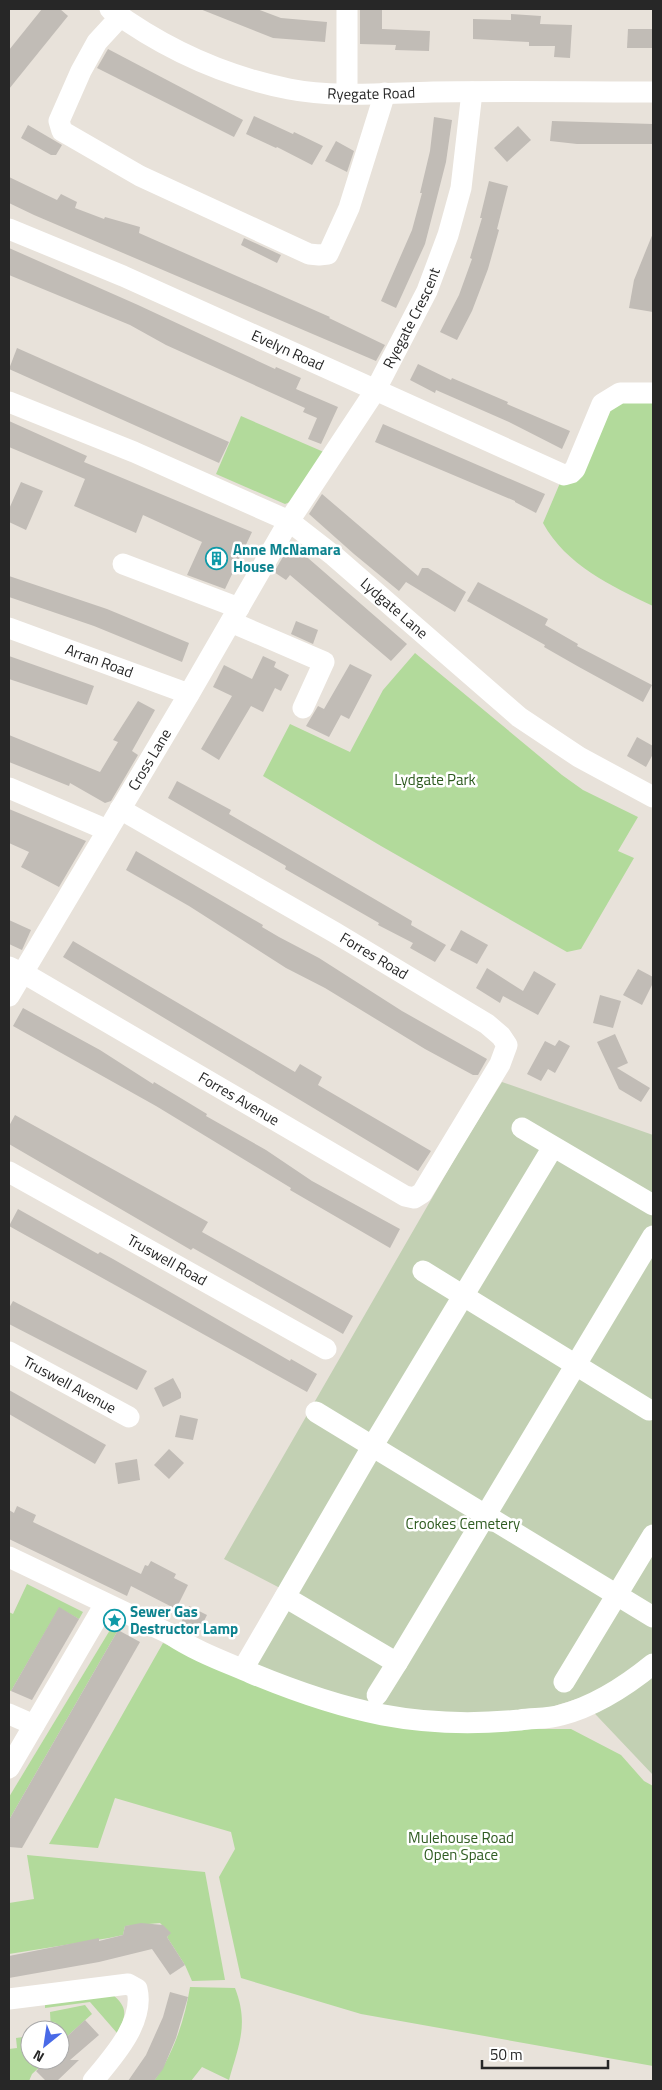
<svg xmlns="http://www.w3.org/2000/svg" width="662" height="2090" viewBox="0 0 662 2090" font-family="'Titillium Web',sans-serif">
<rect width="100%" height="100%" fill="#e8e2da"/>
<g fill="#b2da9b">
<path d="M594,403H653V606C611,586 566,565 543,523Z"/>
<path d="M241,416L326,453L290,502L285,504L216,474Z"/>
<path d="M415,653L562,775L583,790L638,817L618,851L634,858L581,949L567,952L381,846L263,776L290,724L350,752L383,690Z"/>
<path d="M27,1584L83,1612L79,1619L59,1608L11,1691L9,1690V1612L13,1614Z"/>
<path d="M113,1625L118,1630L9,1820V1797Z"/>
<path d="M163,1643L244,1679L542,1729H571L621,1755L644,1781L653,1786V2066L361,2014L241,1978L219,1877L235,1849L231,1832L115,1798L98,1848L49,1844Z"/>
<path d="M27,1855L205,1872L225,1980L192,1981L185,1965L167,1937L170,1933L160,1923L125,1926L123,1935L109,1938L9,1954V1903L34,1899Z"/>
<path d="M190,1987L235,1988C249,2024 239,2044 229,2080L202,2067L191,2081H154C173,2055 185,2019 190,1987Z"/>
<path d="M112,1994C128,2007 127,2016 117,2033L90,2002L45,2008V2004Z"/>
<path d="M85,2005L92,2014L63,2040L60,2046V2030H51L50,2012Z"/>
<path d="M30,2036V2060H47L32,2074L29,2081H9V2049L17,2048L16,2038Z"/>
</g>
<path fill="#c2d0b3" d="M502,1082L653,1135V1775L580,1698L545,1709L452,1716L356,1702L246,1662L280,1588L224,1559L462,1146Z"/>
<g fill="#c1bcb6">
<path d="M42,9H60L68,16L9,89V50Z"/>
<path d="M200,9H257L281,18L327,22L325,42L273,38Z"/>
<path d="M360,9H382V29L430,31L429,51L395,50L396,45L360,44Z"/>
<path d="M511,14L541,16L540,24L572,25L570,58L554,57L555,46H529V42L473,39V19L511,20Z"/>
<path d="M628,29H653V48H627Z"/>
<path d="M108,49L243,120L234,137L97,68Z"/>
<path d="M254,116L293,134L294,132L323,146L312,165L277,147L276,148L246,134Z"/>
<path d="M434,117L452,120L446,162L425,244L396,308L381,301L412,230L422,193H420L430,151Z"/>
<path d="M552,121L653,124L652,144H577L550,141Z"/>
<path d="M28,125L62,145L56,155H51L21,138Z"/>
<path d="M518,126L531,140L507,162L494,148Z"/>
<path d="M336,141L354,151L347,172L325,161Z"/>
<path d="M9,177L57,200L61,194L77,202L75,208L104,219L105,217L140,227L139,233L330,317L329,318L385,345L376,361L34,215L9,203Z"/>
<path d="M489,181L508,186L497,229L499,230L488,269L472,311L457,340L440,332L459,295L472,259L470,258L482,218H480Z"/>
<path d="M653,233V312L629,308L634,280Z"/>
<path d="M244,238L281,255L277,263L241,245Z"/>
<path d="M9,248L138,305L275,369L276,367L301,378L296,389L338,407L321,444L308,439L317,418L303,412L305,408L166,345L130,325L9,275Z"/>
<path d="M17,348L229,442L219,463L9,369Z"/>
<path d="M418,364L451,380L452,378L508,402L507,404L570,431L562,449L509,422L436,390L435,393L410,380Z"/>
<path d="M9,421L87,456L84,462L252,532L225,589L187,575L202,542L143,515L136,533L74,506L85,479L9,447Z"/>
<path d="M383,424L545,494L536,513L515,502V501L375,442Z"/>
<path d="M21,482L43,491L26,530L9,522V509Z"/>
<path d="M322,494L418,576L422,568H428L466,592L455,612L406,582L399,591L354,554L309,514Z"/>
<path d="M290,545H293L407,644L391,661L290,575L286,580L274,572Z"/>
<path d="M9,576L107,609L189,643L182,662L94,626L9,597Z"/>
<path d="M478,582L548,619L545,625L578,644L577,646L652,685L643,702L579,667L544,647L545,645L467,601Z"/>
<path d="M296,621L318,630L313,644L291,634Z"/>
<path d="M9,656L94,686L87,705L9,679Z"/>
<path d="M263,656L276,662L274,667L289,675L281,691L275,688L263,712L251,706L219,760L201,749L232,696L213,687L224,665L252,679Z"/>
<path d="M350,664L372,675L349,719L341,715L329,737L306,726L318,706L324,709Z"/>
<path d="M138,701L155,710L132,751L138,755L111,801L105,803L70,783L69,786L9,762V735L100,772L118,742L113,740Z"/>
<path d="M637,737L653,746V754L646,767L627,756Z"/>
<path d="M177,781L218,803L231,810L229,814L412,921L411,925L446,945L435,962L410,948L413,943L378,925L379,923L285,869L286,866L168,798Z"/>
<path d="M9,809L86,841L59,887L21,867L29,852L9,843Z"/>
<path d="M136,851L263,925L262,927L279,937L319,958L402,1011L487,1059L478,1075H473L425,1049L325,988L286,968L189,906L126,870Z"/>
<path d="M9,920L31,930L22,950L9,944Z"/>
<path d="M461,930L488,945L477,964L450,950Z"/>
<path d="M73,941L295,1072L300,1064L322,1077L318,1085L431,1151L418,1171L63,957Z"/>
<path d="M487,968L523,991L534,971L556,984L538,1015L503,996L500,1003L476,988Z"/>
<path d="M638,969L653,977V983L642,1005L623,995Z"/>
<path d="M600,995L621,1001L613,1028L593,1023Z"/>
<path d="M23,1008L100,1050L153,1084L154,1082L179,1097L207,1114L206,1116L266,1150L312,1181L400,1229L390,1248L290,1190L291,1188L156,1106L13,1026Z"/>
<path d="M615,1034L628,1063L617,1068L650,1088L641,1102L619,1089L597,1042Z"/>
<path d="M559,1040L570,1046L555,1073L548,1069L541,1081L527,1074L545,1041L555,1046Z"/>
<path d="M15,1115L208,1222L202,1232L353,1316L343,1334L214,1260L193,1248L191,1250L9,1144V1126Z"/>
<path d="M18,1209L98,1254L100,1252L113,1259L290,1361L291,1359L317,1374L307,1392L9,1226Z"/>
<path d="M13,1301L147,1371L137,1390L9,1324V1308Z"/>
<path d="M173,1378L181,1393V1398L163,1407L154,1388Z"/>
<path d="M9,1390L106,1445L95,1464L9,1414Z"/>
<path d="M180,1415L198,1419L193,1440L175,1437Z"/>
<path d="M169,1449L184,1463L169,1479L154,1465Z"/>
<path d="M137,1459L140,1480L118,1484L115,1463Z"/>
<path d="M17,1506L36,1515L33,1522L141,1574L145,1565L148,1566L151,1561L176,1574L174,1578L188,1585L176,1609L131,1586L127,1596L9,1539V1510L14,1513Z"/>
<path d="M189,1606L207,1615L197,1635L180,1625Z"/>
<path d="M59,1607L79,1619L32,1700L11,1691Z"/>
<path d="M118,1630L140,1642L22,1848L9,1847V1820Z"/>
<path d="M141,1923L163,1925L171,1933L167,1937L185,1965L170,1975L152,1949L99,1962L9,1978V1956L99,1938V1941L123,1935L125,1926Z"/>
<path d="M170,1992L188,1997L176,2038L163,2069L154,2081H128L146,2055L163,2017Z"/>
<path d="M85,2020L99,2035L70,2060H79L57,2081H46L36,2071L47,2060H60V2043Z"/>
</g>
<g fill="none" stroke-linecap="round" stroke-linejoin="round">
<g stroke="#fff" stroke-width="21">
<path id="s1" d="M110,9C163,48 224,76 289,89C334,98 387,93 433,92C506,91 580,92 653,92"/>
<path d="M347,9V93"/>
<path d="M120,17L97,42L81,71L59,121L62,131L140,176L309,254L319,255L328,254L349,208L385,93"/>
<path id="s2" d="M9,229L123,276L564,475L571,473L575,469L602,404L620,393H653"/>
<path id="s3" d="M9,402L134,452L289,521L334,556L519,717L579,757L653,797"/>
<path d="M123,564L239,608"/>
<path d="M231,622L324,662L303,708"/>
<path id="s4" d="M9,628L189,694"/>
<path d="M9,788L107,830"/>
<path id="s5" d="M9,967L32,978L405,1196L414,1198L422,1193L500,1064L507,1045L501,1036L487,1024L334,932L120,809"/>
<path id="s6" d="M9,996L189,694L289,521L375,391L427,291L448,235L461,188L472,92"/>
<path d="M522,1128L653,1205"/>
<path id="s7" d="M9,1172L326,1349"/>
<path d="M423,1271L649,1410"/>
<path id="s8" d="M9,1352L129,1417"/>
<path d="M316,1412L653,1617"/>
<path d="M9,1557L170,1634C195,1651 223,1661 251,1673C345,1712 418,1730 520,1720C533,1718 549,1719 561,1715C596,1706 626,1686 653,1664"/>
<path d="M285,1597L397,1663L653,1236"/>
<path d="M243,1669L372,1447L553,1147"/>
<path d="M564,1682L653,1535"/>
<path d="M377,1695L397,1663"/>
<path d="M9,1714L34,1725"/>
<path d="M9,1768L105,1604"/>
<path d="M9,1999L128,1984L137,1989C145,2022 113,2057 93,2081"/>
</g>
</g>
<defs>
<symbol id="building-ring" viewBox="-11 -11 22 22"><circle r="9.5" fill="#fff" stroke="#0f9aa8" stroke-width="1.5"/><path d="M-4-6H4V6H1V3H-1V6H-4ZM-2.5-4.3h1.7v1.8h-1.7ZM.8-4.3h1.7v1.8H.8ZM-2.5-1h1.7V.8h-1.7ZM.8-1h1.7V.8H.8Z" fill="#0f9aa8"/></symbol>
<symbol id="sight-ring" viewBox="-11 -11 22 22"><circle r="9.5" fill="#fff" stroke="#0f9aa8" stroke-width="1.5"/><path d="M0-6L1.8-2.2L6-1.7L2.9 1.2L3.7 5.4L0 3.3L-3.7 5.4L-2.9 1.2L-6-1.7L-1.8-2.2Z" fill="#0f9aa8"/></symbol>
</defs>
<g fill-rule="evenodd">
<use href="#building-ring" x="204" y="546" width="25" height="25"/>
<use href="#sight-ring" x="102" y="1608" width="25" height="25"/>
</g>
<g text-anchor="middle" stroke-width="5" stroke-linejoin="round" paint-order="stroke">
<g font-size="15" fill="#272727" stroke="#fff">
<text dy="5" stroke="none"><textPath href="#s1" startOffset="280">Ryegate Road</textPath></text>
<text dy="5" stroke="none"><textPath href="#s6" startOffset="789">Ryegate Crescent</textPath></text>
<text dy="5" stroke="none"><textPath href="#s2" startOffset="304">Evelyn Road</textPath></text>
<text dy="5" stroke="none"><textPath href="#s3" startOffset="441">Lydgate Lane</textPath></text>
<text dy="5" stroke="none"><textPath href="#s4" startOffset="96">Arran Road</textPath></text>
<text dy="5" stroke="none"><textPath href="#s6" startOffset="275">Cross Lane</textPath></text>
<text transform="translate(374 956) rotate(31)" y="5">Forres Road</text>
<text dy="5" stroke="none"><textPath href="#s5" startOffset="265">Forres Avenue</textPath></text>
<text dy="5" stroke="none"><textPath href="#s7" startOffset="181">Truswell Road</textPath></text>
<text dy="5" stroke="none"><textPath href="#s8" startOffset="69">Truswell Avenue</textPath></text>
</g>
<g font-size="15" font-weight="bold" fill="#0d838f" stroke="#fff" text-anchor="start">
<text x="233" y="555">Anne McNamara<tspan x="233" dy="17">House</tspan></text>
<text x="130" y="1617">Sewer Gas<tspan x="130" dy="17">Destructor Lamp</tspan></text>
</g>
<g font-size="15" fill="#2e5b20" stroke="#fff">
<text x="435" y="785">Lydgate Park</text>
<text x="463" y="1529">Crookes Cemetery</text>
<text x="461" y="1843">Mulehouse Road<tspan x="461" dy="17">Open Space</tspan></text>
</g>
</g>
<rect width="662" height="2090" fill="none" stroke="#272727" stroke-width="20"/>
<g transform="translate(45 2045) rotate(210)"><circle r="24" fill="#ffffff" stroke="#a9a9a9"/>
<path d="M0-4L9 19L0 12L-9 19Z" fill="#496ae7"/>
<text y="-8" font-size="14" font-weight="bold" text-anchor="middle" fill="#272727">N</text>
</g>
<path d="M482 2060v8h126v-8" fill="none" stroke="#272727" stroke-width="2.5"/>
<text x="490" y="2060" font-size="15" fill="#272727" stroke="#ffffff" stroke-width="4" paint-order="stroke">50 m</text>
</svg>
